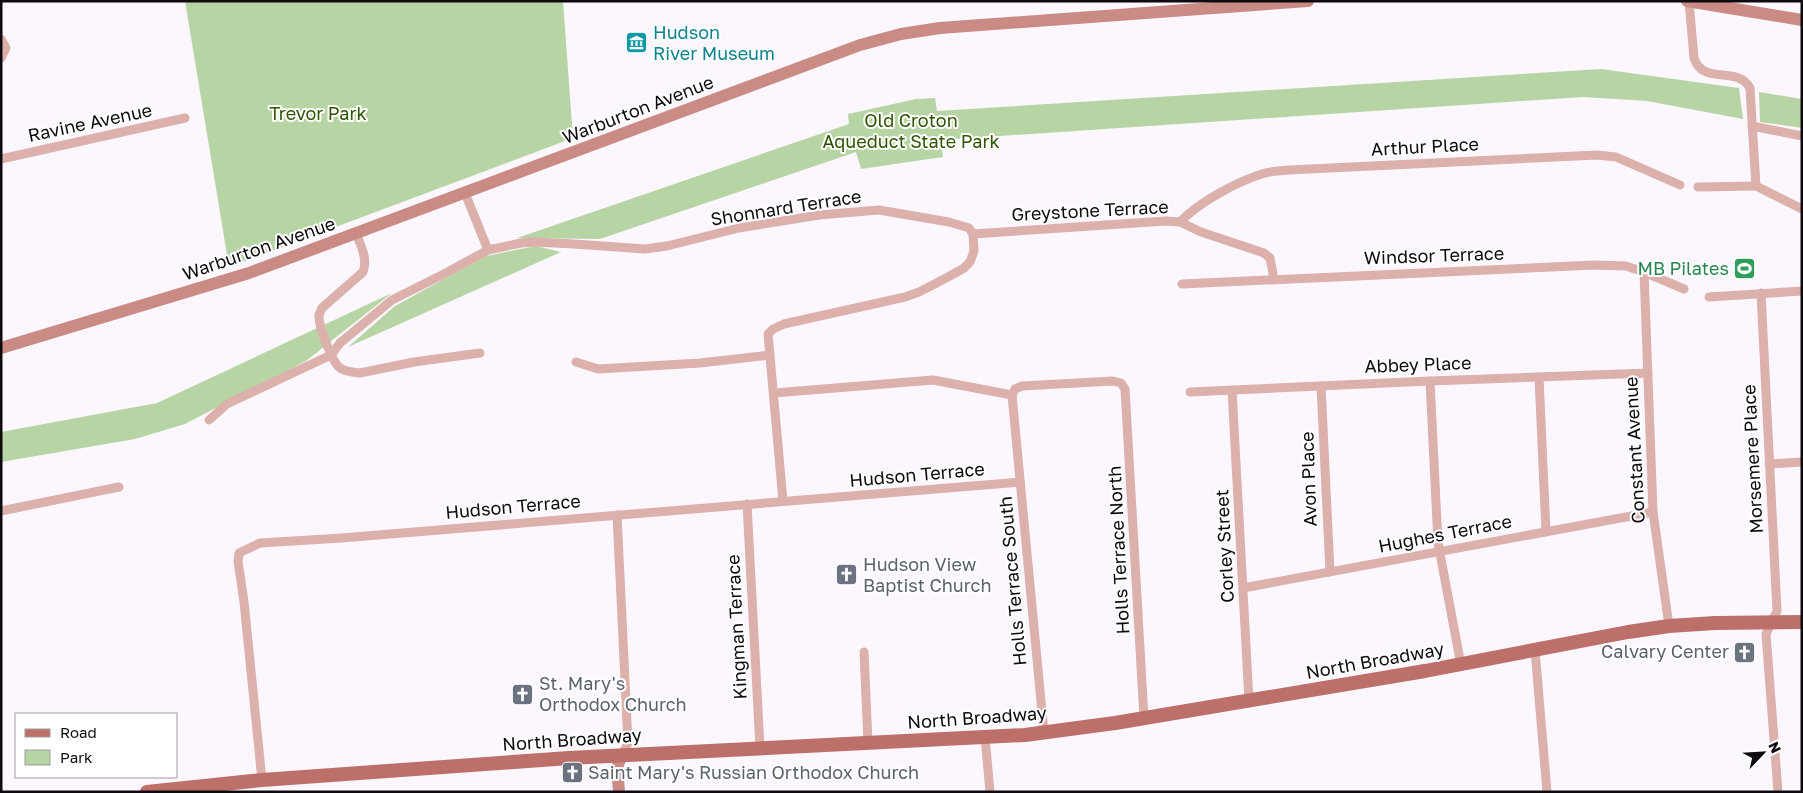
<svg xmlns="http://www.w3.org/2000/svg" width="1803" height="793" viewBox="0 0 1803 793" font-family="'Golos Text',sans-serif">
<rect width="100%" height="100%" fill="#fcf7ff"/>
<g fill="#b7d5a4">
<path d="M185,1H563L573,138L229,267Z"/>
<path d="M1601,69L1739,88L1743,119L1647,101L1583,97L941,140L943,157L861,169L856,152L600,239L517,238L849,124L848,114L916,99L935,98L937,111Z"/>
<path d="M1759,92L1802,99V128L1760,122Z"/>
<path d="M536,246L561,252L348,347L395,306L486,256Z"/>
<path d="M392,293L306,361L185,424L135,439L1,462V432L157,403Z"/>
</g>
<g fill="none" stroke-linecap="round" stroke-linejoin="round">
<g stroke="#dcb0ab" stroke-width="9">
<path d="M1689,1L1694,58C1703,86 1737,65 1750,88L1756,186L1802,209"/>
<path d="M1,39L6,48L1,58"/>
<path d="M1752,126L1802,136"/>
<path d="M1,159L185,118"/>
<path d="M1698,187L1756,186"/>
<path d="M465,193L488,250"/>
<path d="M1180,222C1199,202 1238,181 1265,173C1272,171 1281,171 1289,170L1597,155L1616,157L1680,185"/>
<path d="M356,233C361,246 368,259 363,272L322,308C321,310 320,313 319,315C318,325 332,362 340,368C345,372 353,372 360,373L414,362L480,353"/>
<path d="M973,234L1166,221L1180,222L1201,232L1264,253L1270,258L1274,279"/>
<path d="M1644,272L1653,512L1669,626"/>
<path d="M1182,284L1594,265L1626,266L1644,272L1684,289"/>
<path d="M1761,293L1777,611L1766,634L1778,792"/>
<path d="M1709,297L1802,291"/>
<path d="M576,362L598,369L700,363L770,355"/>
<path d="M1539,377L1546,532"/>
<path d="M1430,381L1438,543L1461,665"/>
<path d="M1321,386L1330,572"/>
<path d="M1232,390L1249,701"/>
<path d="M1190,392L1430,381L1648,373"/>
<path d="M774,393L933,380L1012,395"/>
<path d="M1012,395L1015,389L1022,386L1113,381L1121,383L1125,389L1144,718"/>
<path d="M1012,395L1044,733"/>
<path d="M209,420L227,404L331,355L340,343L392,300L444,274L488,250L521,243L535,242L574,244L645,249L667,246L739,228L819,215L879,210L949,222L969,228L973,234L974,251L970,262L964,268L948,277L919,292L905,297L784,324L773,329L768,334L783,501"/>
<path d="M1769,464L1802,462"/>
<path d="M747,504L760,748"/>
<path d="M1,511L119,487"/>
<path d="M617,515L628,743L622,755"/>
<path d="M1243,588L1653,512"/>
<path d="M1535,650L1547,792"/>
<path d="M864,652L868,743"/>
<path d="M985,737L990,792"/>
<path d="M262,780L244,602L238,561L239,553L260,543L342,538L1020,482"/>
</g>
<g stroke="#ca8b85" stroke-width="12">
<path d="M1687,1L1802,20"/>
<path d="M1,348L249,273L860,45L901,34L940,28L1308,1"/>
<path d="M619,792L617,767L622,755"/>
</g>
<path stroke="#bd706a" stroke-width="14" d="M147,792L262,780L569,758L1025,735L1115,723L1425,671L1628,632L1669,626L1715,623L1802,622"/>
</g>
<defs>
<symbol id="museum-square" viewBox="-11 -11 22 22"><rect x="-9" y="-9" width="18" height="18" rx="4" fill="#0f9aa8" stroke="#fff"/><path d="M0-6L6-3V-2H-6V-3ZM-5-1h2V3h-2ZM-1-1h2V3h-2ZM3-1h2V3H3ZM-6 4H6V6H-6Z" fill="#fff"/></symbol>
<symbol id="stadium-square" viewBox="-11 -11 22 22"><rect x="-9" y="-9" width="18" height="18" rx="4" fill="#2e9e5b" stroke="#fff"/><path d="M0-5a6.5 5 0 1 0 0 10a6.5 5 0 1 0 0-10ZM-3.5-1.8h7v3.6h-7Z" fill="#fff"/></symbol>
<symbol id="church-square" viewBox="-11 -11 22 22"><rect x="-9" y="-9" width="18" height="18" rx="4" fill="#6b7280" stroke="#fff"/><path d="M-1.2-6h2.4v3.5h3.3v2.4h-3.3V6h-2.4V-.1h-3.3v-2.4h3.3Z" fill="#fff"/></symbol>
</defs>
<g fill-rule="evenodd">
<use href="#museum-square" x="624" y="30" width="25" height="25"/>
<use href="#stadium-square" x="1732" y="256" width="25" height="25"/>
<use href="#church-square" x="834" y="562" width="25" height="25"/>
<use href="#church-square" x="1732" y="640" width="25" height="25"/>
<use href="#church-square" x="510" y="682" width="25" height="25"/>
<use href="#church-square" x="560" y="760" width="25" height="25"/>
</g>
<g text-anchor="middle" stroke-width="4" stroke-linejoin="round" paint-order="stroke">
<g font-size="18" fill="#0d838f" stroke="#fff" text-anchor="start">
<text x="653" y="39">Hudson<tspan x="653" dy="21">River Museum</tspan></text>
</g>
<g font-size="18" fill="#0e0a10" stroke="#fff">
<text transform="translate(638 110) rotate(-21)" y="6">Warburton Avenue</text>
<text transform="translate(90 123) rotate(-12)" y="6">Ravine Avenue</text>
<text transform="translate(1425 147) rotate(-3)" y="6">Arthur Place</text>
<text transform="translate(786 208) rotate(-9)" y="6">Shonnard Terrace</text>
<text transform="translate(1090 211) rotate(-3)" y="6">Greystone Terrace</text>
<text transform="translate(259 249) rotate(-19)" y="6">Warburton Avenue</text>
<text transform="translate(1434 256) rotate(-2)" y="6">Windsor Terrace</text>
<text transform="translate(1418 365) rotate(-2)" y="6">Abbey Place</text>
<text transform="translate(1635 450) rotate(-93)" y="6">Constant Avenue</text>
<text transform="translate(1753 459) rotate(-93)" y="6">Morsemere Place</text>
<text transform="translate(917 475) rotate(-5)" y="6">Hudson Terrace</text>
<text transform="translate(1309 479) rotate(-92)" y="6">Avon Place</text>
<text transform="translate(513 507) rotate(-5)" y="6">Hudson Terrace</text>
<text transform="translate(1445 534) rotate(-11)" y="6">Hughes Terrace</text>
<text transform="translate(1225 546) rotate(-93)" y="6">Corley Street</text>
<text transform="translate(1119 550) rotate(-93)" y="6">Holls Terrace North</text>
<text transform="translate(1013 581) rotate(-95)" y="6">Holls Terrace South</text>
<text transform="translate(737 627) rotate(-93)" y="6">Kingman Terrace</text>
<text transform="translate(1375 661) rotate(-10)" y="6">North Broadway</text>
<text transform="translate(977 718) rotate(-4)" y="6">North Broadway</text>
<text transform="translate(572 740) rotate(-4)" y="6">North Broadway</text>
</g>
<g font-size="18" fill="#2d5500" stroke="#fff">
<text x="318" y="120">Trevor Park</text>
<text x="911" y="127">Old Croton<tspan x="911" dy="21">Aqueduct State Park</tspan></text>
</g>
<g font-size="18" fill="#27864d" stroke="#fff" text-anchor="end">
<text x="1729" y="275">MB Pilates</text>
</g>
<g font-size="18" fill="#5b616d" stroke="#fff" text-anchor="start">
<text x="863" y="571">Hudson View<tspan x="863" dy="21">Baptist Church</tspan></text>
<text x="1729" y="658" text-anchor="end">Calvary Center</text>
<text x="539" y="690">St. Mary's<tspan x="539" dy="21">Orthodox Church</tspan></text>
<text x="588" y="779">Saint Mary's Russian Orthodox Church</text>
</g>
</g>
<rect width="1803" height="793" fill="none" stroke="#0e0a10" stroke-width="5"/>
<rect x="15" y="713" width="162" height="65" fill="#ffffff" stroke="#9f9d9f"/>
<rect x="25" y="729" width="25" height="8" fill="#bd706a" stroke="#9f9d9f"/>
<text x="60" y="738" font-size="15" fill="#0e0a10">Road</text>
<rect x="25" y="750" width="25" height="15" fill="#b7d5a4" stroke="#9f9d9f"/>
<text x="60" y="763" font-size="15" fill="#0e0a10">Park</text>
<g transform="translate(1763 753) rotate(65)" stroke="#ffffff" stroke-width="4" paint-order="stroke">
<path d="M0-4L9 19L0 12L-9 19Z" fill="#0e0a10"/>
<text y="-8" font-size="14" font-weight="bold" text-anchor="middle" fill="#0e0a10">N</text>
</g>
</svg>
